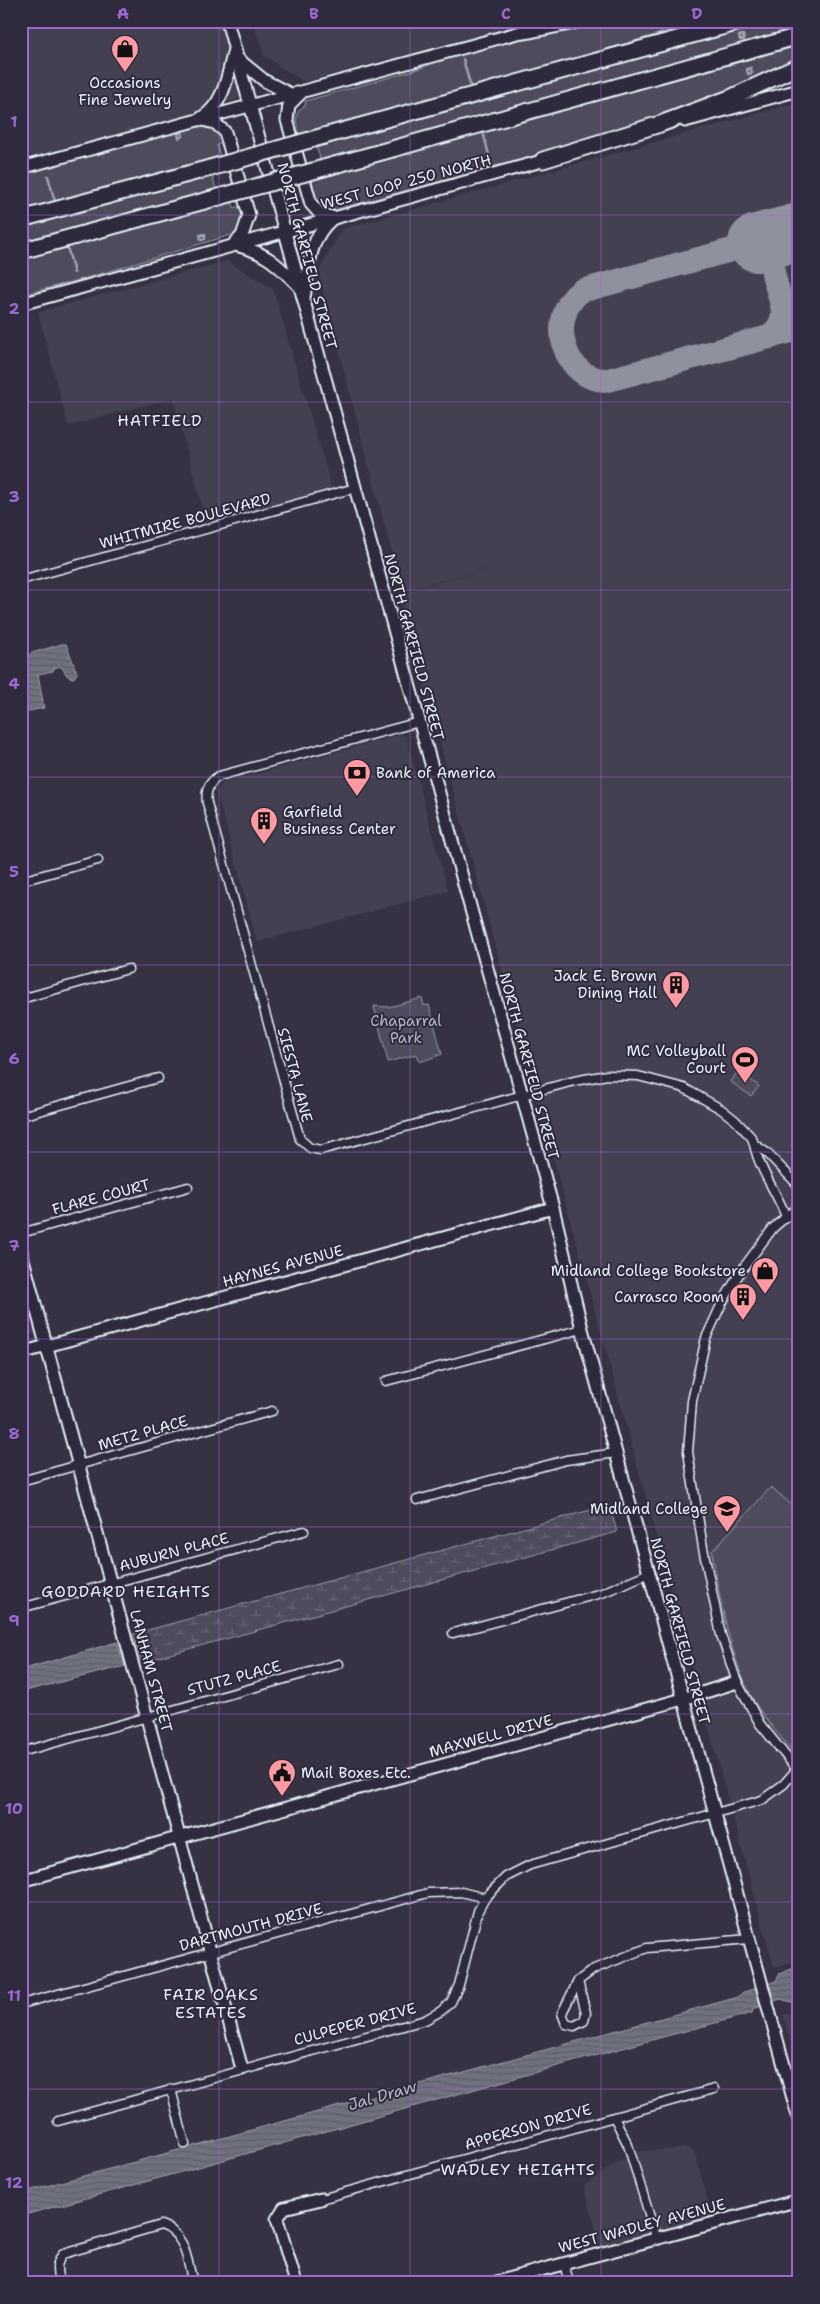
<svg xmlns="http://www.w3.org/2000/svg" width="820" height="2304" viewBox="0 0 820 2304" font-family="'Shantell Sans',sans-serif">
<defs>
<pattern id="wetland-marsh" width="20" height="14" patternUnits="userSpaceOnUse" patternTransform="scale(1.25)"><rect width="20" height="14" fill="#4d4b5c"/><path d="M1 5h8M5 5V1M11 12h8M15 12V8" fill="none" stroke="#676574"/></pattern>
<pattern id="water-rules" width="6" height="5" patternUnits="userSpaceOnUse" patternTransform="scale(1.25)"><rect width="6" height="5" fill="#70717f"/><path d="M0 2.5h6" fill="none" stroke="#5b5c64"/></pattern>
</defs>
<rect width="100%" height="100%" fill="#363244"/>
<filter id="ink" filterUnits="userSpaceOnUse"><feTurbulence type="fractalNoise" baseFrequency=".02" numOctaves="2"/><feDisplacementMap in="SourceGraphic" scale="10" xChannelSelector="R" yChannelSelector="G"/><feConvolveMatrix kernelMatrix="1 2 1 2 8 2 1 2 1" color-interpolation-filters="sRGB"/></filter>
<g filter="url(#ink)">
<g fill="#433f51">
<path d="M21,21H227L248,96L160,124L21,162Z"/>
<path d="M253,21H531L304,82L264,56Z"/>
<path d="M799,102V1961L774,1967L399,593L498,566L402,591L318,272L342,229Z"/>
<path d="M227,261L273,289L333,492L208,528L173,398L68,426L38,312Z"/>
<path d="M402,734L406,736L448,891L257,942L218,797L219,788L223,783Z"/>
<path d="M21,1288L34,1334L21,1338Z"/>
<path d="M799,2011V2074L783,2015Z"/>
<path d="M689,2148L694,2151L714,2223L602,2253L584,2187L587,2183L633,2152Z"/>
</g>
<g fill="#4d4b5c" stroke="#9a9eaa">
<path d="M591,21H703L471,88L299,135C296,123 293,112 306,105L305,101L405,73L453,57Z"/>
<path d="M774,21H799V31L321,161L316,146Z"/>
<path d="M799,46V61L648,125L334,210L318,208L308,188L313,186L312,179Z"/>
<path d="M206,125C215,129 220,133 223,143L217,145L220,157L21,212V174Z"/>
<path d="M212,175L216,189L21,244V227Z"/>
<path d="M232,201L234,208L241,206C244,217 242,226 234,234L79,280L21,295V259Z"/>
<path d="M422,998L424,1006L429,1005L442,1054L420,1062L417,1054L388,1062L374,1006L389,1007Z"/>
<path d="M738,1071L759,1086L751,1096L731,1082Z"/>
<path d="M771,1487L799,1511V1759C784,1741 766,1721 754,1701C732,1664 718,1594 712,1551Z"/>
</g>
<path fill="url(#wetland-marsh)" stroke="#9a9eaa" d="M609,1505L617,1532L141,1662L133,1634Z"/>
<g fill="url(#water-rules)" stroke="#a0a4af">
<path d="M62,644H66L77,673L74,678C65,678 66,671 60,666L54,668L53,671L38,674L44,708L29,711L21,699V661L32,653Z"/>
<path d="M117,1642L125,1666L21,1692V1670Z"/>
<path d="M799,1966V2004L780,1999L753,2009L752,2013C508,2078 265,2150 21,2216V2193L735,1998L747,1991L776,1981L779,1974Z"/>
</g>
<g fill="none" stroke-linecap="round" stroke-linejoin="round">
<g stroke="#a0a4af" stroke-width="2.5">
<path d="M743,35L744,40H740L739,36Z"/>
<path d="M463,59L471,88"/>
<path d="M751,68L752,73L748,74L747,69Z"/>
<path d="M182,132L183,136L179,138L178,133Z"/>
<path d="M483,132L489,155"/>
<path d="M48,176L55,202"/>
<path d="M205,234V239L201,240L200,235Z"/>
<path d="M67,246L74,273"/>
</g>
<g stroke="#8f929e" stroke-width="24">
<path d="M757,243L581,291C546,316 562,381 608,380L799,329"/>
<path d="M768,337C811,309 742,268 790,234"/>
</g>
<path stroke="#8f929e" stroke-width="58" d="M757,243L799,232"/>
<defs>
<g id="street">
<path d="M21,580L355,488"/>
<path d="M419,722L219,776C209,782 205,791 207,803L300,1139L310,1148L321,1150L574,1081L607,1075L638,1076L684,1088L721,1109L735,1120L752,1138L754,1144L767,1153L799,1186"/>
<path d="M21,881L98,860"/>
<path d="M21,999L128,969"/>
<path d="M21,1116L158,1078"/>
<path d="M754,1144C759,1170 777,1192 786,1217"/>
<path d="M799,1206L773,1228L741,1271L722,1303L706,1338L692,1401L688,1452L703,1548L721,1635L737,1682L760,1724L799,1772"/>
<path d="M21,1233L188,1187"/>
<path d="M386,1381L582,1329"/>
<path d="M21,1481L272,1411"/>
<path d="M417,1500L566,1460L616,1453"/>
<path d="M21,1608L304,1531"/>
<path d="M453,1633L602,1593L649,1573"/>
<path d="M21,1752L339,1664"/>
<path d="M578,1981L586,2013L584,2021L574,2026L566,2024L562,2013L578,1981L594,1969L647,1948L749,1939"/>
<path d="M25,2003L428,1893L461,1892L485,1898"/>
<path d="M171,2089L185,2144"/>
<path d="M614,2117L628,2145L656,2237"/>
<path d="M58,2121L425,2020L441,2011L451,2002L459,1985L478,1911L485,1898L506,1877L530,1865L762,1800L784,1784L796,1770"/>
<path d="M321,2199L714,2089"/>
<path d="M564,2263L569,2283"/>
<path d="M60,2283C56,2271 55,2264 63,2254L161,2225C186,2233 187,2261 193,2283"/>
</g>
<g id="secondary">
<path d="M227,21L553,1208L582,1329L799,2120"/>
<path d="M238,59L265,81L292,95"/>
<path d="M301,93L289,105L287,120L311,204L320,214L332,217"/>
<path d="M201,118C225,104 228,73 234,49"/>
<path d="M202,120L215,123L225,132L249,215L242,236L234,244"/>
<path d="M685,121L799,90"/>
<path d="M21,168L532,29"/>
<path d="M235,245C265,252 276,263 298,285"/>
<path d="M304,298C309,269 308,239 332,219"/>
<path d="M21,304L549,159"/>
<path d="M21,1252L242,2069"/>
<path d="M21,1353L553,1208"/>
<path d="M21,1881L683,1699L737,1682"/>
<path d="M296,2283L277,2219L284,2208L321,2199"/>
<path d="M493,2283L799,2200"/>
</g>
<g id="highway">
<path d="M525,31L574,21"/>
<path d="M324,136L743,21"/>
<path d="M543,160L660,124L730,98L799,66"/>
<path d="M331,166L799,36"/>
<path d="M21,219L210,168"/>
<path d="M21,251L219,197"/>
</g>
</defs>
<use href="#street" stroke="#e8f1f8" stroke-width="11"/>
<use href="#secondary" stroke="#e8f1f8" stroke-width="15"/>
<use href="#highway" stroke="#e8f1f8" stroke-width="19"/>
<use href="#street" stroke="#2f2a3d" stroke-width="8"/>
<use href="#secondary" stroke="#2f2a3d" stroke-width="11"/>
<use href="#highway" stroke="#2f2a3d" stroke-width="15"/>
<defs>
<g id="highway-bridge">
<path d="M210,168L324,136"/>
<path d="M219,197L331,166"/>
</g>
</defs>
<use href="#highway-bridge" stroke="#e8f1f8" stroke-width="19" stroke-linecap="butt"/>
<use href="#highway-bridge" stroke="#2f2a3d" stroke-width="15"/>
</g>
</g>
<path fill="none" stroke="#9c67d0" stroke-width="1" stroke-opacity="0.55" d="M219,21V2283M410,21V2283M601,21V2283M21,215H799M21,402H799M21,590H799M21,777H799M21,965H799M21,1152H799M21,1339H799M21,1527H799M21,1714H799M21,1902H799M21,2089H799"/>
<defs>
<symbol id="shop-pin" viewBox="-11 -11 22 30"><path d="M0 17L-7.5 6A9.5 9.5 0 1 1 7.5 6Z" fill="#ff9aa2" stroke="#2f2a3d"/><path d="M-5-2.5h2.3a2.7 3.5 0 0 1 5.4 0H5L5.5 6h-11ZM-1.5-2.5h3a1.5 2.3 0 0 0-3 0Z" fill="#111"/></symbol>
<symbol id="bank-pin" viewBox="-11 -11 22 30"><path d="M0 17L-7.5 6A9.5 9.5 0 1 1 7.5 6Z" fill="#ff9aa2" stroke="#2f2a3d"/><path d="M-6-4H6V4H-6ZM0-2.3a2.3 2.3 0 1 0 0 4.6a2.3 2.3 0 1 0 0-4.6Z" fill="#111"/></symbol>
<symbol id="building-pin" viewBox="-11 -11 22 30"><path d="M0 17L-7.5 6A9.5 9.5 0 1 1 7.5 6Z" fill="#ff9aa2" stroke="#2f2a3d"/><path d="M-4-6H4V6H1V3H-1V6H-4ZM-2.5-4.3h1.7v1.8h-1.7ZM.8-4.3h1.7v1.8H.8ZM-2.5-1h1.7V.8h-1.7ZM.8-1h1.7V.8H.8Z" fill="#111"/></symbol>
<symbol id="stadium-pin" viewBox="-11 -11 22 30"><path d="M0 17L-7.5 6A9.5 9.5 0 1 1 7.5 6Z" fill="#ff9aa2" stroke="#2f2a3d"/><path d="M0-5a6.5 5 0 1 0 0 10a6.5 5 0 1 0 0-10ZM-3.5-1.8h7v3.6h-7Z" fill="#111"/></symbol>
<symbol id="university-pin" viewBox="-11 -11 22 30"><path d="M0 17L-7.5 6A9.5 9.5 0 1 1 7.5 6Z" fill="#ff9aa2" stroke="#2f2a3d"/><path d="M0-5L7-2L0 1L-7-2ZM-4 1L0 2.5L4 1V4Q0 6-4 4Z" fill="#111"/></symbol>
<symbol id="civic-pin" viewBox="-11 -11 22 30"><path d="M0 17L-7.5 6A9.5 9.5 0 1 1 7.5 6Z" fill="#ff9aa2" stroke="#2f2a3d"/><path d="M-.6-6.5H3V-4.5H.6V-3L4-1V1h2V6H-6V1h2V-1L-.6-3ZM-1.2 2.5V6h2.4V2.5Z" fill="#111"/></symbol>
</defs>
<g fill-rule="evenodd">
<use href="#shop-pin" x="109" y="33" width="32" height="43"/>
<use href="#bank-pin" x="341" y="757" width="32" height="43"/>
<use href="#building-pin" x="248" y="805" width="32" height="43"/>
<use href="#building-pin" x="660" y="969" width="32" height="43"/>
<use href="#stadium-pin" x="729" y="1044" width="32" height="43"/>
<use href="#shop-pin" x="749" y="1255" width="32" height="43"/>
<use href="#building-pin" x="727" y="1281" width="32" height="43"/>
<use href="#university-pin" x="711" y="1493" width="32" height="43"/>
<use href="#civic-pin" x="266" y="1757" width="32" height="43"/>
</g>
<g text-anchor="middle" stroke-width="4" stroke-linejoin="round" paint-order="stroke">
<g font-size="15" fill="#e8f1f8" stroke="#2f2a3d" text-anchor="end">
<text x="125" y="88" text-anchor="middle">Occasions<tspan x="125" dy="17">Fine Jewelry</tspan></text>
<text x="376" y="778" text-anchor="start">Bank of America</text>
<text x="283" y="817" text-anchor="start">Garfield<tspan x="283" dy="17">Business Center</tspan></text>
<text x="657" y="981">Jack E. Brown<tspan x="657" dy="17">Dining Hall</tspan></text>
<text x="726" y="1056">MC Volleyball<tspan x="726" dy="17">Court</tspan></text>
<text x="746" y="1276">Midland College Bookstore</text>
<text x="724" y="1302">Carrasco Room</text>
<text x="708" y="1514">Midland College</text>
<text x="301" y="1778" text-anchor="start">Mail Boxes Etc.</text>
</g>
<g font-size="15" fill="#e8f1f8" stroke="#2f2a3d">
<text transform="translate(406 182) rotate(-15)" y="5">WEST LOOP 250 NORTH</text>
<text transform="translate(307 256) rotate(75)" y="5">NORTH GARFIELD STREET</text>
<text transform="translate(185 521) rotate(-15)" y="5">WHITMIRE BOULEVARD</text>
<text transform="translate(414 647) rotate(75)" y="5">NORTH GARFIELD STREET</text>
<text transform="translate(529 1066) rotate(75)" y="5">NORTH GARFIELD STREET</text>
<text transform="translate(295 1075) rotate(75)" y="5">SIESTA LANE</text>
<text transform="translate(101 1197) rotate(-15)" y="5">FLARE COURT</text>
<text transform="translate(283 1266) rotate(-15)" y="5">HAYNES AVENUE</text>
<text transform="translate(143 1433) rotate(-16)" y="5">METZ PLACE</text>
<text transform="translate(174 1552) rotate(-15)" y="5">AUBURN PLACE</text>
<text transform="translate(680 1631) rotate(75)" y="5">NORTH GARFIELD STREET</text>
<text transform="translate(151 1671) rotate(75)" y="5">LANHAM STREET</text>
<text transform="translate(234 1678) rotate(-15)" y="5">STUTZ PLACE</text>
<text transform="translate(491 1736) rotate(-15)" y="5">MAXWELL DRIVE</text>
<text transform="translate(251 1927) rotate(-15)" y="5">DARTMOUTH DRIVE</text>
<text transform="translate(355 2024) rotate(-15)" y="5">CULPEPER DRIVE</text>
<text transform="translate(528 2127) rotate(-16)" y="5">APPERSON DRIVE</text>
<text transform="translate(642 2226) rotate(-15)" y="5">WEST WADLEY AVENUE</text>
</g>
<g font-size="15" fill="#b2b7c1" stroke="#2f2a3d">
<text x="406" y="1026">Chaparral<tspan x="406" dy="17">Park</tspan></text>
</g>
<g font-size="16" letter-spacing="1" fill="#e8f1f8" stroke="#2f2a3d">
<text x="160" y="426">HATFIELD</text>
<text x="126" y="1597">GODDARD HEIGHTS</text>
<text x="211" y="2000">FAIR OAKS<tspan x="211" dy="18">ESTATES</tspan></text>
<text x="518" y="2175">WADLEY HEIGHTS</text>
</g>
<g font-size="16" font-style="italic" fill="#b2b7c2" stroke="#2f2a3d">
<text transform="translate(382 2095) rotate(-16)" y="6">Jal Draw</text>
</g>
</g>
<rect width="820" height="2304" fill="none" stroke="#2f2a3d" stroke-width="55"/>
<rect x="28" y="28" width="764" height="2248" fill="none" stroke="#9c67d0" stroke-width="2"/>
<g font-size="16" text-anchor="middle" font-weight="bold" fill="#9c67d0">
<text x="123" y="19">A</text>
<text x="314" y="19">B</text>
<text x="506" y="19">C</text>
<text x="697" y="19">D</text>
<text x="14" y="127">1</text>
<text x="14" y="314">2</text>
<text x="14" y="502">3</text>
<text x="14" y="689">4</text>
<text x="14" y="877">5</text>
<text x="14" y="1064">6</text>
<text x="14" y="1251">7</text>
<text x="14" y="1439">8</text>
<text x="14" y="1626">9</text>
<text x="14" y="1814">10</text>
<text x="14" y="2001">11</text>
<text x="14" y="2188">12</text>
</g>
</svg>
